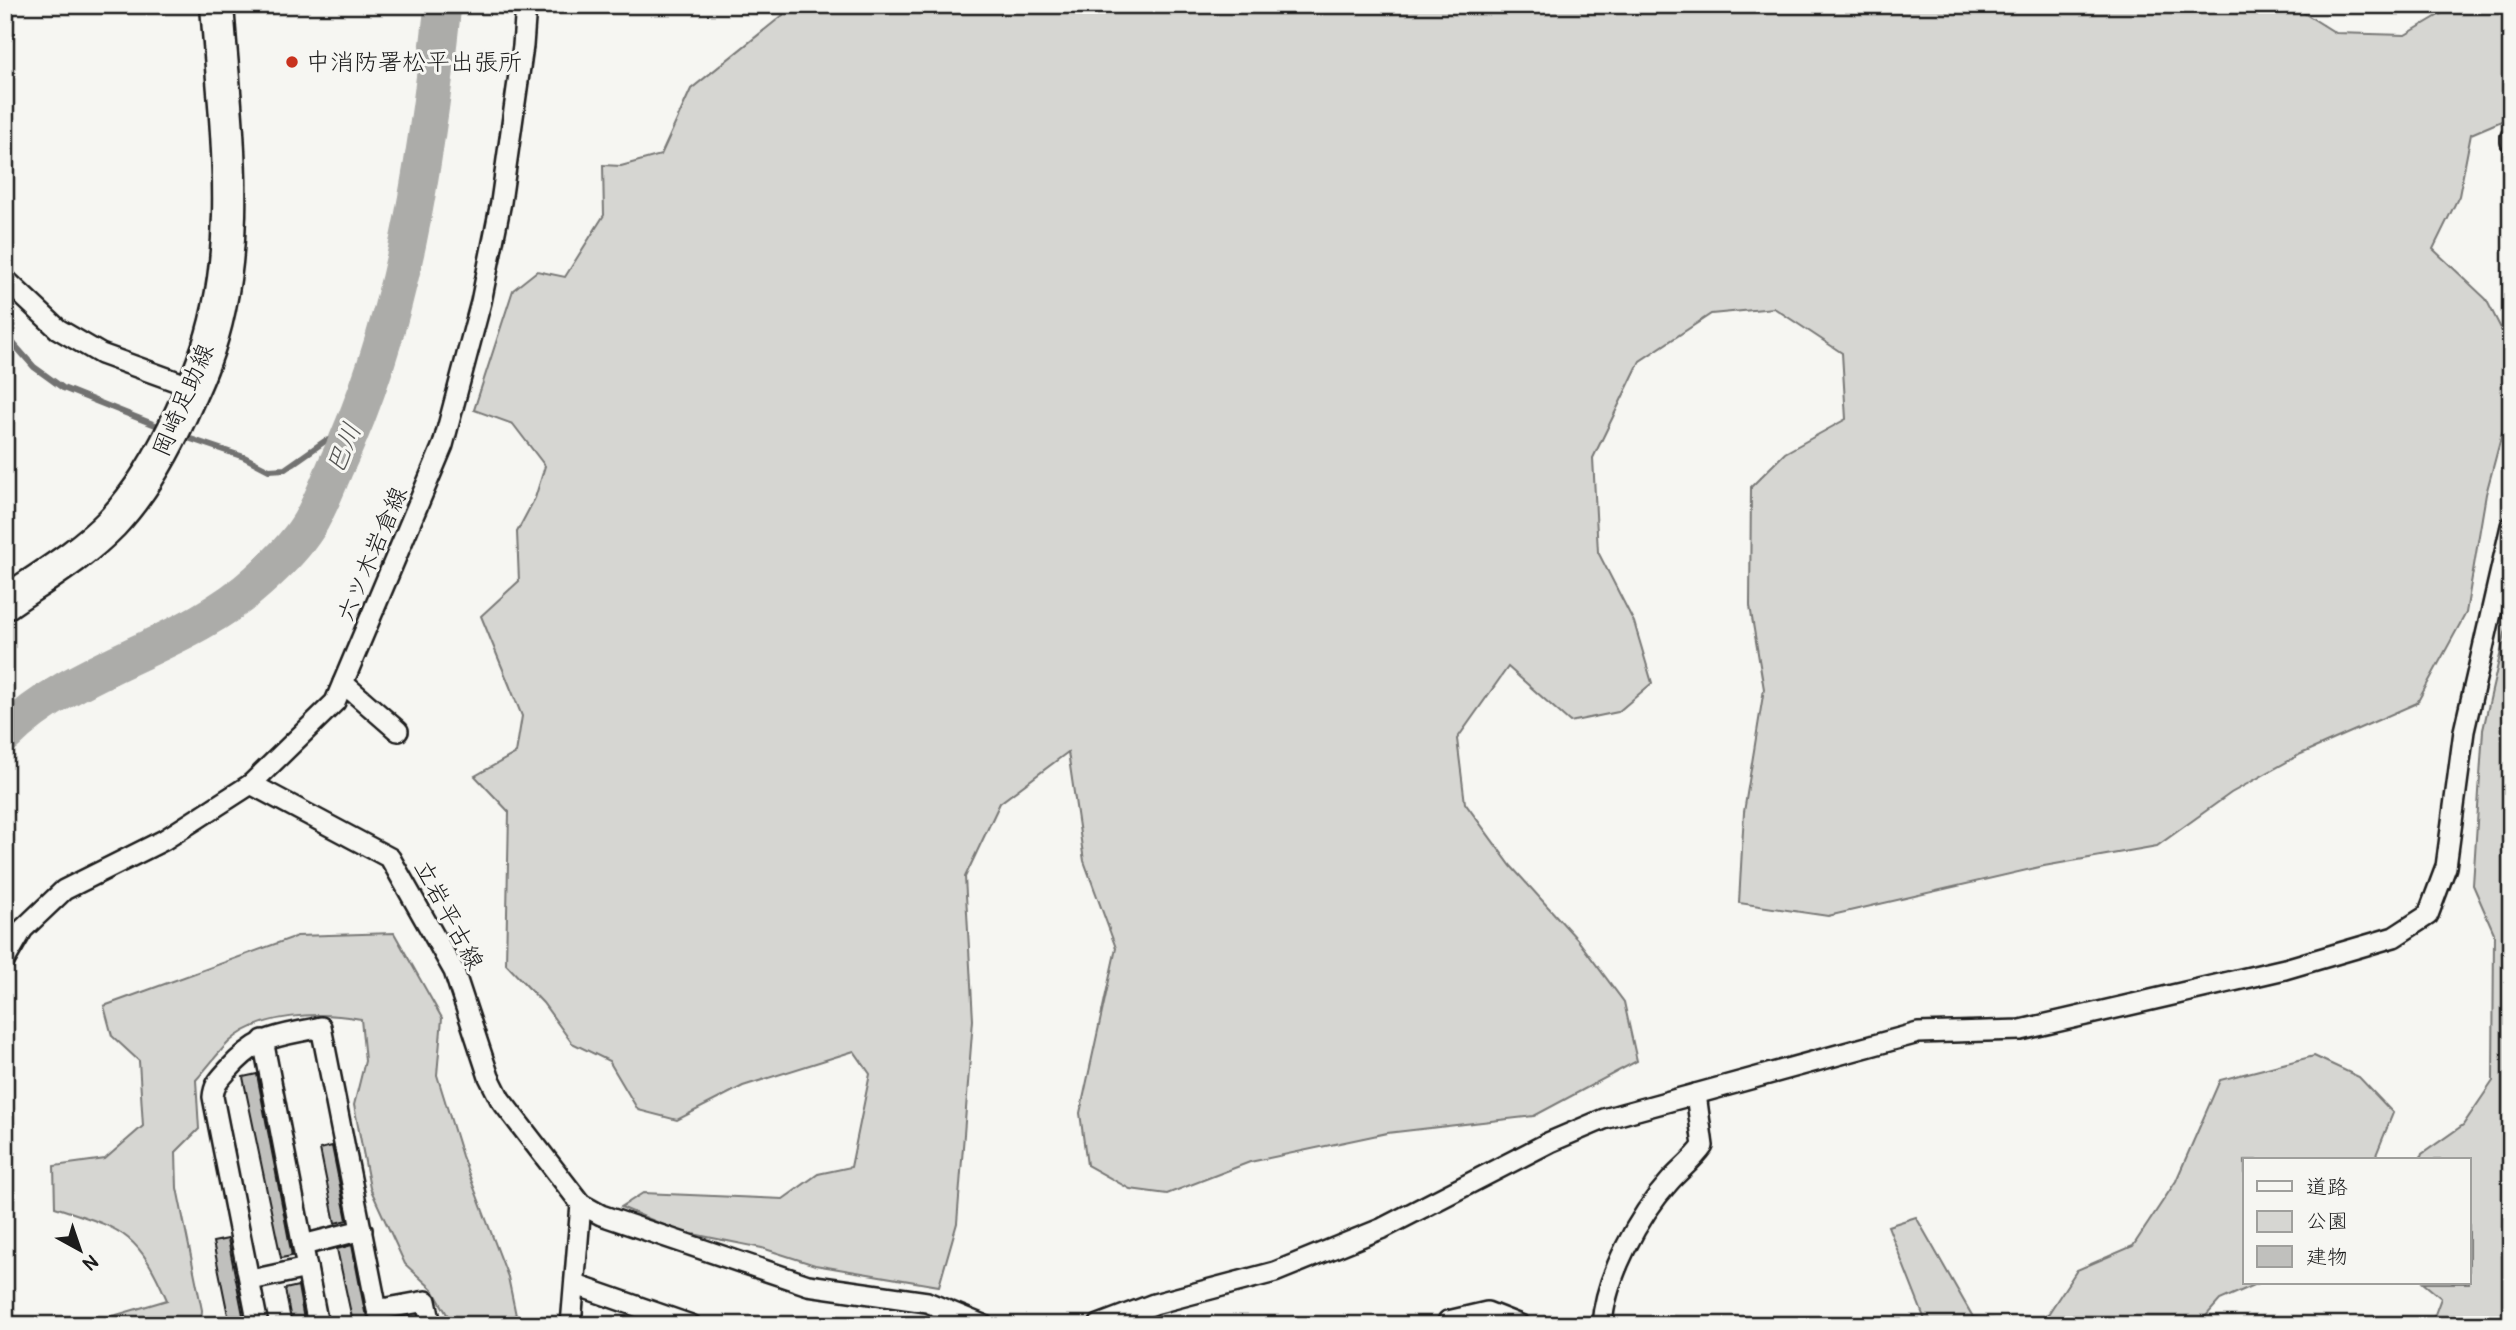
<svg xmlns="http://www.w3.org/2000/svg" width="2516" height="1330" viewBox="0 0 2516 1330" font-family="Pangolin,'Klee One',sans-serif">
<rect width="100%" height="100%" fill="#f6f6f2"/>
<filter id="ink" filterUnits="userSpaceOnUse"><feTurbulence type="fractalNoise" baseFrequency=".0143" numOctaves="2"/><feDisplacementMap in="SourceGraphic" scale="14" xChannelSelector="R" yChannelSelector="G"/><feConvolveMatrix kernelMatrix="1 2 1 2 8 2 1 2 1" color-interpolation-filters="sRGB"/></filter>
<g filter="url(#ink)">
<g fill="#d6d6d2" stroke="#797977" stroke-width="2">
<path d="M786,5H2291L2336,33L2405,35L2456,5H2511V117L2471,134L2459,196L2433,249L2486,299L2511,348V400L2486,494L2466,613L2417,703L2301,754L2231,793L2157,846L2044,866L1828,916L1739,903L1744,812L1764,689L1750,606L1751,487L1785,453L1846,419L1842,353L1774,308L1711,314L1640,361L1593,458L1598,552L1634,622L1652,683L1618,712L1570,722L1508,667L1457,739L1465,803L1511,866L1577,939L1624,1002L1637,1061L1534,1116L1387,1133L1250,1162L1167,1194L1130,1189L1087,1165L1080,1113L1116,948L1084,861L1068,752L1000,803L965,877L973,1020L957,1223L939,1286L815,1265L762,1248L678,1231L621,1207L643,1193L783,1199L818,1174L851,1167L870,1074L854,1051L743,1086L677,1120L638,1110L609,1061L572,1043L543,1003L506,964L509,812L475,776L516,753L522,716L481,616L519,581L517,532L535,498L545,466L513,424L474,410L513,290L537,271L565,277L604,215L603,165L621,166L661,155L691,89L783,15Z"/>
<path d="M2511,607V1325H2431L2441,1298L2423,1283H2469V1160H2420L2422,1154L2463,1125L2493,1081L2494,933L2473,885L2483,730Z"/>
<path d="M394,933L442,1018L437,1075L462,1156L508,1277L518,1325H453L433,1290L405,1264L370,1188L354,1105L365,1061L361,1019C321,1012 261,1012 229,1042C217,1054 207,1068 196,1080L199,1129L176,1152L177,1188L202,1310L201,1325H104L106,1318L167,1300C137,1231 124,1230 55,1207L54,1166L105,1159L143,1126L139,1061L112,1036L104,1006L297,936Z"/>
<path d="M2314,1056L2359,1077L2393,1113L2374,1160H2245V1283H2259L2220,1300L2198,1325H2041L2077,1270L2133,1246L2176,1181L2220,1080Z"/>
<path d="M1916,1217L1973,1317L2032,1325H1927L1888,1226Z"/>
</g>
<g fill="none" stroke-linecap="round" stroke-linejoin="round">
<g stroke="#727271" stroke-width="6">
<path d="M5,334L34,367L63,388L163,428"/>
<path d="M179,435L244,457L269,470L285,469L325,441L360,433"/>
</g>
<path stroke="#acaca9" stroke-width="37" d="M5,735C76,664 185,648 258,581C275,566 296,545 308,526C319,508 327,487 335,468C403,324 426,162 443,5"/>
</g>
<g fill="#c0c0bd" stroke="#1c1c1c" stroke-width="2">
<path d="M257,1074L292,1256L281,1258L243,1077Z"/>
<path d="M332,1146L347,1220L335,1223L320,1149Z"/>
<path d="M228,1239L245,1325H230L213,1242Z"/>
<path d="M352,1245L365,1312L370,1319L353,1323L337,1249Z"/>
<path d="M298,1286L305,1325H292L285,1289Z"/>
</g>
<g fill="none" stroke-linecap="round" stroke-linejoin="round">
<defs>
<g id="street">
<path d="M2511,137V142"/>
<path d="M5,279L58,329L101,354L192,387"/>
<path d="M343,683L398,731"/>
<path d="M251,784L390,858L454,971L489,1077L500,1099L581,1204L601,1215L808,1285L927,1302L983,1325"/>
<path d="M5,960L23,929L64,890L164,840L251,784L335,702L443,445L481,302L501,202L523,46L526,5"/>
<path d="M263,1040L318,1325"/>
<path d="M303,1245L362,1230"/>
<path d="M251,1280L307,1268"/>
<path d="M576,1285L691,1325"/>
<path d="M258,1325L213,1097C214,1084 220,1079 228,1070C260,1034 277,1037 321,1027L377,1310L426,1301L431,1325"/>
<path d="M571,1325L581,1204"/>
<path d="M1099,1325L1154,1304L1275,1272L1383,1228L1550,1142L1604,1119L1918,1033L2021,1030L2285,969L2394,937L2428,915L2446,867L2464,731L2511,526"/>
<path d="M1446,1325L1448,1321L1487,1312L1520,1325"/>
<path d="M1602,1325C1605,1278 1638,1216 1670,1181C1681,1169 1694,1159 1703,1146L1696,1094"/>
</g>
<path id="primary" d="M5,603C41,578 81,555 112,523C142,491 164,452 182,412C189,396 197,380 203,363C246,251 225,121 217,5"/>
</defs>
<use href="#street" stroke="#1c1c1c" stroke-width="24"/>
<use href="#primary" stroke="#1c1c1c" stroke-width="37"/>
<use href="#street" stroke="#f6f6f2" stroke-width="19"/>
<use href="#primary" stroke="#f6f6f2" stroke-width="32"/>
</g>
</g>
<circle fill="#c8321e" stroke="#f6f6f2" stroke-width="2.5" cx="292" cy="62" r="7"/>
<g text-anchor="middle" stroke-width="6" stroke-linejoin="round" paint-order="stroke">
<g font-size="24" fill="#1c1c1c" stroke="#f6f6f2" text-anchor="start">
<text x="306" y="70">中消防署松平出張所</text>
</g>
<g font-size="24" fill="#1c1c1c" stroke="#f6f6f2">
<text transform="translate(183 400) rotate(-67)" y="8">岡崎足助線</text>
<text transform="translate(372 554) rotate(-67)" y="8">六ツ木岩倉線</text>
<text transform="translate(449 915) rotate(62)" y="8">立岩平古線</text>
</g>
<g font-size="26" font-style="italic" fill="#565654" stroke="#f6f6f2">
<text transform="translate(343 448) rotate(-67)" y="9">巴川</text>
</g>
</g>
<rect width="2516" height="1330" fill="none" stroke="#f6f6f2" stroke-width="28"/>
<rect x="14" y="14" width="2488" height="1302" fill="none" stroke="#1c1c1c" stroke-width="2.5" filter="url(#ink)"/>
<rect x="2243" y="1158" width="228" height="126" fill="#f6f6f2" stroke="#9f9f9c" stroke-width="2"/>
<rect x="2257" y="1181" width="35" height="10" fill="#f6f6f2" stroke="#9f9f9c" stroke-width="2"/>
<text x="2306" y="1194" font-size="21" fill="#1c1c1c">道路</text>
<rect x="2257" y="1211" width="35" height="21" fill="#d6d6d2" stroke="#9f9f9c" stroke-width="2"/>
<text x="2306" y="1228" font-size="21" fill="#1c1c1c">公園</text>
<rect x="2257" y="1246" width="35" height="21" fill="#c0c0bd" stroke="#9f9f9c" stroke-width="2"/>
<text x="2306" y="1264" font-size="21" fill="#1c1c1c">建物</text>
<g transform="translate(80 1250) rotate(140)" stroke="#f6f6f2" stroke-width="5" paint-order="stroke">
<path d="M0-5L12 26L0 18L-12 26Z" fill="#1c1c1c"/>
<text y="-10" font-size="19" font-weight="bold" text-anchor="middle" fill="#1c1c1c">N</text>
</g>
</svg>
